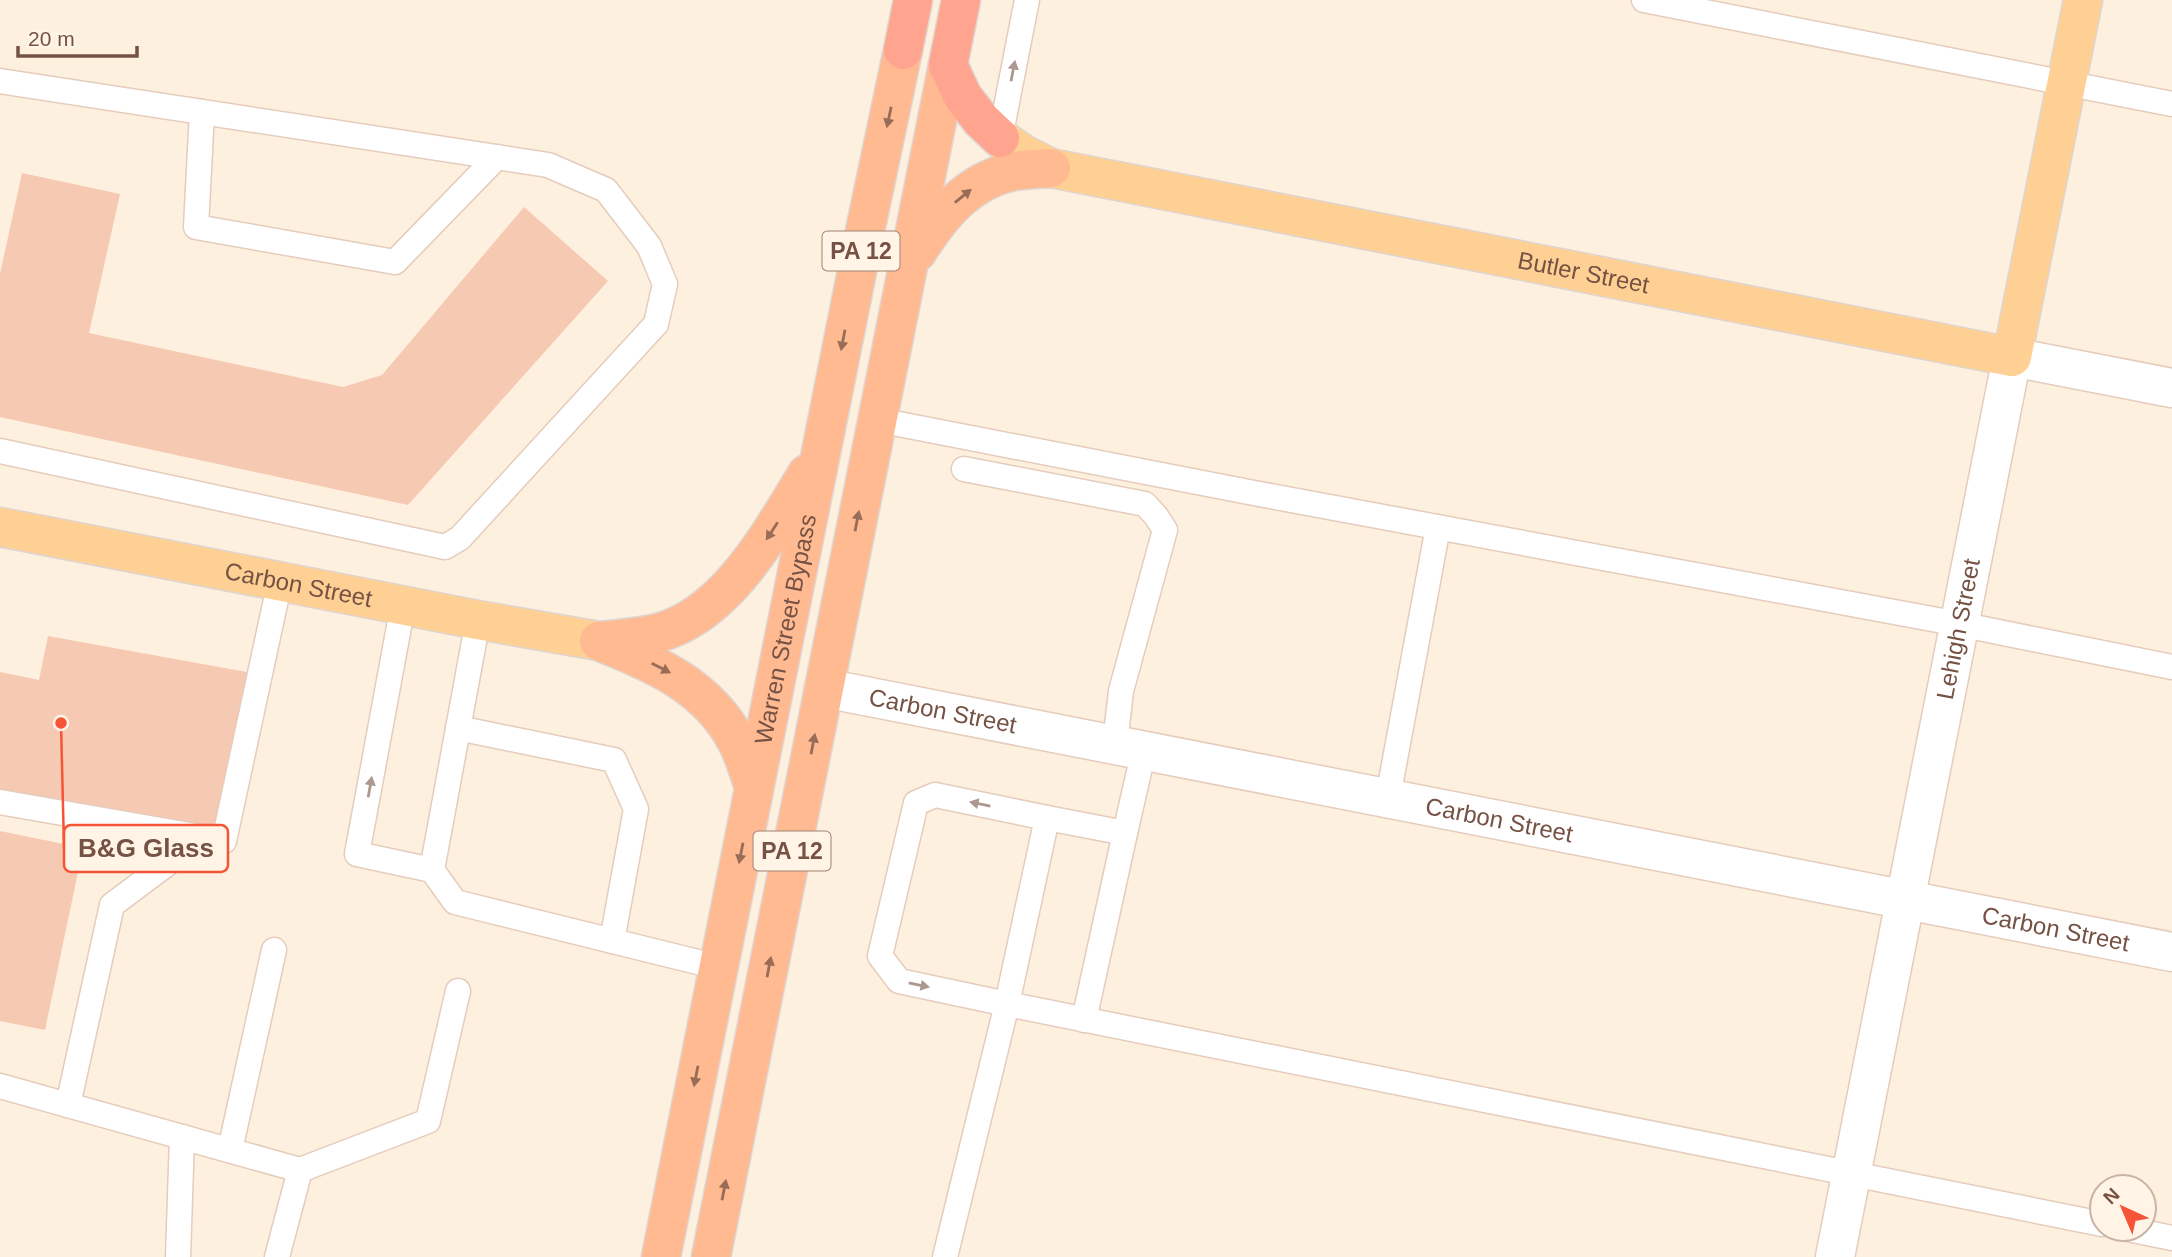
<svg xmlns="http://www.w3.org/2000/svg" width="2172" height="1257" viewBox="0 0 2172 1257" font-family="Helvetica,sans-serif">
<rect width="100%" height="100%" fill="#fef0de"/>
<g fill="#f6c9b3">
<path d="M22,173L120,194L89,333L343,387L382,375L524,207L608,281L408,505L0,417V274Z"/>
<path d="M48,636L257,674L220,835L0,796V672L39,680Z"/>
<path d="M0,831L83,848L45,1030L0,1021Z"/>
</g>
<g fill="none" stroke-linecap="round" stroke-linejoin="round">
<defs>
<g id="service">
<path d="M1644,0L2172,104"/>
<path d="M0,81L548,165L606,190L649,246L665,284L656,324L460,538L445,547L0,451"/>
<path d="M202,112L196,227L395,262L497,157"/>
<path d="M1000,138L1027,0"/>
<path d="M878,420L1254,493L1959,624L2172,667"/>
<path d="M964,469L1145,504L1156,516L1165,530L1121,691L1115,744"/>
<path d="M403,605L357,854L432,870L455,902L718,967"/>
<path d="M458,728L614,760L636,809L612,941"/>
<path d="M1388,797L1438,527"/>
<path d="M0,802L224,841L280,581"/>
<path d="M1047,818L935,795L916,803L880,956L899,981L1007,1004L2102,1224"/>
<path d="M432,870L478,620"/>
<path d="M1084,1020L1125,833"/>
<path d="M0,1086L300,1170L277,1257"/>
<path d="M68,1105L112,905L203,837"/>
<path d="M230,1150L274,950"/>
<path d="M300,1170L428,1121L458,991"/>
<path d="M2128,1229L2172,1238"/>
<path d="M178,1257L182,1137"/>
<path d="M945,1257L1007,1004L1047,818L1125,833L1144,750"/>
</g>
<g id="minor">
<path id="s1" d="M824,688L2172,952"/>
<path id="s2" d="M1835,1257L2012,357L2172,388"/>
</g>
<g id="primary">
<path id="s3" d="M1000,138L1023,154L1051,168L2012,357L2083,0"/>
<path id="s4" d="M0,527L478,620L599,641"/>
</g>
<g id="trunk">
<path d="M917,252C941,214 968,181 1014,171C1026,169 1039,169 1051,168"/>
<path d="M599,641C618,639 638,638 658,633C728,614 771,532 807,474"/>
<path d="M603,643C656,664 708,687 736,740C744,754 748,771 754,786"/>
<path id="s5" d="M661,1257L865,231L903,50"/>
<path d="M711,1257L948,65"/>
</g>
<g id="motorway">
<path d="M961,0L948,65L963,97L981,120L1000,138"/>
<path d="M903,50L913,0"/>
</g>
</defs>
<use href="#service" stroke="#e5ccbc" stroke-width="27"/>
<use href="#minor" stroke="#e5ccbc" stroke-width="41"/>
<use href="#primary" stroke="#ded5d2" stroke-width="41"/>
<use href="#trunk" stroke="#ded5d2" stroke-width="41"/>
<use href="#motorway" stroke="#ded5d2" stroke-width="41"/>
<use href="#service" stroke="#fff" stroke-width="24"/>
<use href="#minor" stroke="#fff" stroke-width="38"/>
<use href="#primary" stroke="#ffd094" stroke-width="38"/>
<use href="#trunk" stroke="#ffba91" stroke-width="38"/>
<use href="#motorway" stroke="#ffa48e" stroke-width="38"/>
</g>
<defs><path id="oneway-solid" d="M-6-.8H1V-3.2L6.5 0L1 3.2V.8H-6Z" transform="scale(1.75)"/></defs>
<g fill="#ad978f">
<use href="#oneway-solid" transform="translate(1013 71) rotate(-79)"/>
<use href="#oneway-solid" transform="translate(370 787) rotate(-80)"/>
<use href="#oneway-solid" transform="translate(980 804) rotate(-168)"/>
<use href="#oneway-solid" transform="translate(919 985) rotate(12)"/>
</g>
<g fill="#986c57">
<use href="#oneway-solid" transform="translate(889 117) rotate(102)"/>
<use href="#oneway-solid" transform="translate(963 196) rotate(-39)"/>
<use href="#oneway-solid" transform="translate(843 340) rotate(101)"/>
<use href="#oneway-solid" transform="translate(857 521) rotate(-79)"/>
<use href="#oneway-solid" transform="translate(772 531) rotate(123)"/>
<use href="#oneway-solid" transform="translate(661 668) rotate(27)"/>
<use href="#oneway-solid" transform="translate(813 744) rotate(-79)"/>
<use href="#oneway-solid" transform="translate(741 853) rotate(101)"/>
<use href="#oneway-solid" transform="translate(769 967) rotate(-79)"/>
<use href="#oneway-solid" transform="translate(696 1076) rotate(101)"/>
<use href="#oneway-solid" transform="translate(724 1190) rotate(-79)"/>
</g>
<g text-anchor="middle" stroke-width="6" stroke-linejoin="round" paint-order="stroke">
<g fill="#fff4e6" stroke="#9f8375" stroke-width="2">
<rect x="822.5" y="231.5" width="77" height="39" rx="5"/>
<rect x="753.5" y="831.5" width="77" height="39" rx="5"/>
</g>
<g font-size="23" font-weight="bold" fill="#765244">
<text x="861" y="259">PA 12</text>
<text x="792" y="859">PA 12</text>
</g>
<g font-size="24" fill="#765244" stroke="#fff4e6">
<text dy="8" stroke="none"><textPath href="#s3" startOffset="602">Butler Street</textPath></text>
<text dy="8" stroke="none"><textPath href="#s4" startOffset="304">Carbon Street</textPath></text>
<text dy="8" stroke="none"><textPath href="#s5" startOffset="640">Warren Street Bypass</textPath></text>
<text dy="8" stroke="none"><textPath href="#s2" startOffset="640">Lehigh Street</textPath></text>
<text dy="8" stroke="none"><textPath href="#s1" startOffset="121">Carbon Street</textPath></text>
<text dy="8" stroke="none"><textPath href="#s1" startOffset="688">Carbon Street</textPath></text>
<text dy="8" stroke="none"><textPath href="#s1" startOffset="1255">Carbon Street</textPath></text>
</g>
</g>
<path fill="none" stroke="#f55436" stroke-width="2.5" d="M61 723L64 848"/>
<circle fill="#f55436" stroke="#fff4e6" stroke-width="2.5" cx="61" cy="723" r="7"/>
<rect fill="#fff4e6" stroke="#f55436" stroke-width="2.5" x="64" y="825" width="164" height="47" rx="7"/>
<g font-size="26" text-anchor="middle" font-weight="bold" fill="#765244">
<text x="146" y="857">B&amp;G Glass</text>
</g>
<g transform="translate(2123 1208) rotate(316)"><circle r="33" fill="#fff4e6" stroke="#c8b3a5" stroke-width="2"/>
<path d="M0-5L12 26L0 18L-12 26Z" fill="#f55436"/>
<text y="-10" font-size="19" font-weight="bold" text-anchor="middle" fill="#765244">N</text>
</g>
<path d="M18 46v10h119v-10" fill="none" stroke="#765244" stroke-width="3.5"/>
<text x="28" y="46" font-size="21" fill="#765244" stroke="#fff4e6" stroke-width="5" paint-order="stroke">20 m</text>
</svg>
